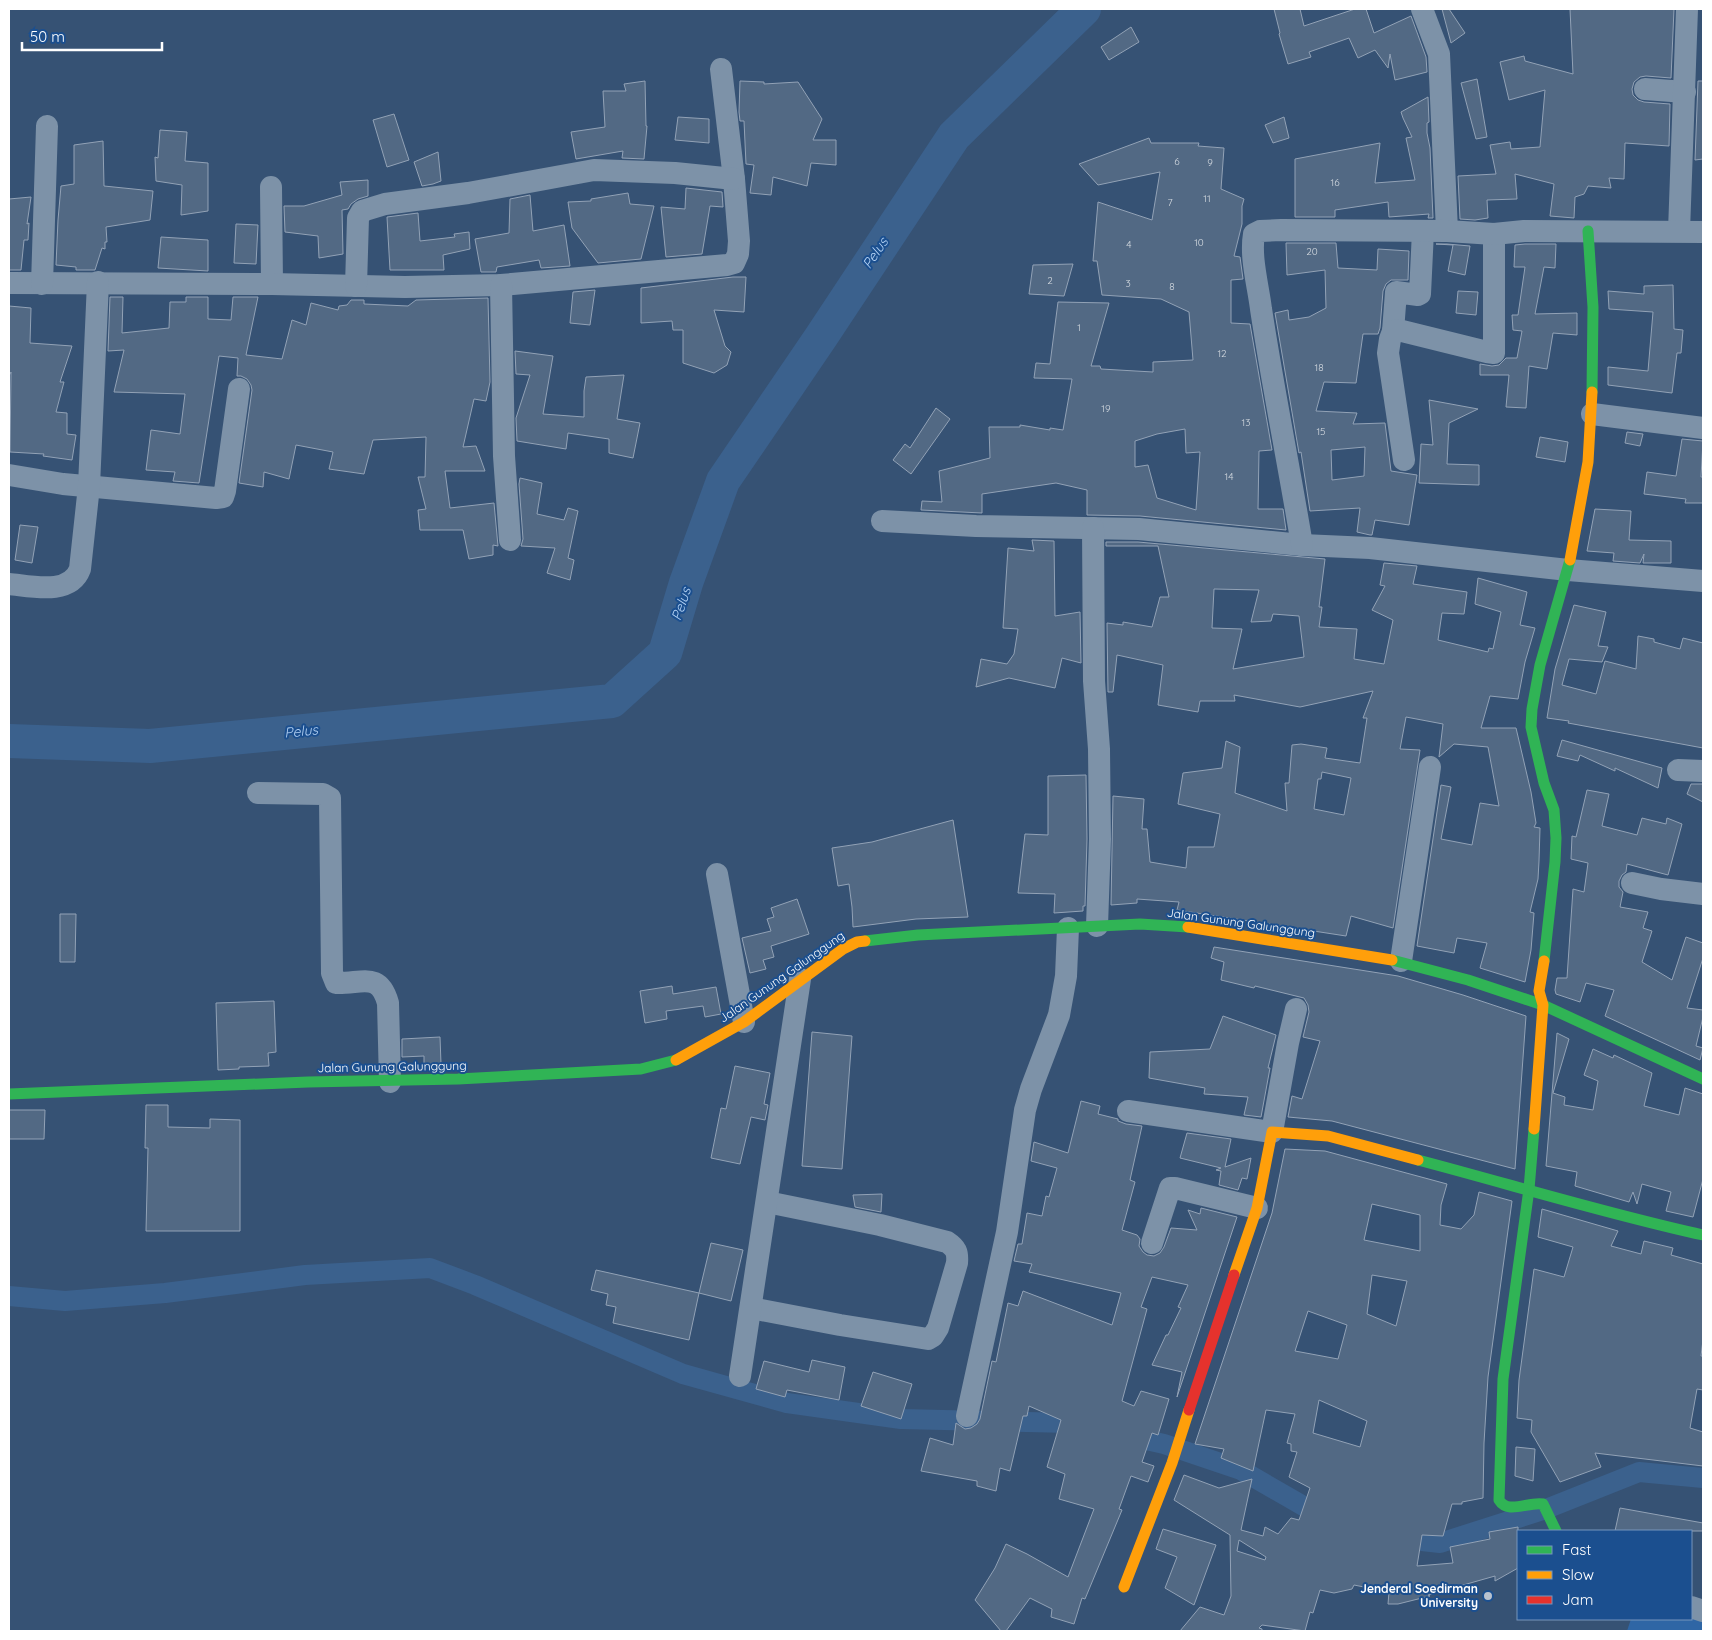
<svg xmlns="http://www.w3.org/2000/svg" width="1712" height="1640" viewBox="0 0 1712 1640" font-family="Quicksand,sans-serif">
<rect width="100%" height="100%" fill="#365274"/>
<path fill="#2f66a5" d="M1703,1618V1631H1627L1631,1619Z"/>
<g fill="none" stroke-linecap="round" stroke-linejoin="round">
<g stroke="#3b618d" stroke-width="20">
<path d="M9,1296L65,1301L165,1293L305,1275L430,1268L475,1285L683,1374L787,1403L901,1419L1071,1423L1086,1426"/>
<path d="M1124,1435L1164,1444L1241,1470L1326,1519"/>
<path d="M1395,1538L1440,1543L1546,1509L1639,1472L1703,1478"/>
</g>
<path stroke="#3b618d" stroke-width="34" d="M9,741L150,746L612,701L665,653L686,583L723,481L821,337L954,136L1084,9"/>
</g>
<g fill="#526984" stroke="#92a2b6" fill-rule="evenodd">
<path d="M1274,9H1300L1304,26L1355,9H1366L1374,33L1411,16L1426,57L1427,72L1395,80L1390,54L1388,68L1375,50L1358,58L1349,38L1309,52L1311,57L1288,64L1279,34L1280,33Z"/>
<path d="M1442,9H1449L1465,33L1451,43Z"/>
<path d="M1570,9H1674L1671,78L1646,76L1640,77L1634,82L1632,89L1633,95L1638,100L1644,102L1670,104L1669,146L1625,143L1624,179L1609,178L1611,188L1588,186L1584,194L1575,197L1574,218L1550,216L1554,184L1515,174L1517,199L1487,200L1488,218L1475,220L1460,219L1458,176L1496,174L1490,145L1510,142L1511,149L1540,147L1545,90L1509,100L1500,62L1524,56L1525,61L1573,74Z"/>
<path d="M1131,27L1139,42L1109,60L1101,47Z"/>
<path d="M1477,79L1487,137L1476,139L1461,83Z"/>
<path d="M645,81L646,126H647L644,159L622,158L623,151L576,159L571,132L605,127L603,91H626L624,84Z"/>
<path d="M740,81L764,82V84L798,82L822,119L813,140H836V165L811,163L807,186L773,177L771,195L750,193L754,165L746,164L744,121H740L739,112Z"/>
<path d="M1698,81H1703V159L1695,160Z"/>
<path d="M1428,97L1429,122L1427,123V133L1430,148L1433,218H1428L1429,214L1389,217L1388,202L1335,210V217H1295V159L1380,143L1375,183L1415,180L1406,138L1412,137L1403,118L1401,112Z"/>
<path d="M394,114L409,160L387,167L373,120Z"/>
<path d="M678,117L709,119V143L675,140Z"/>
<path d="M1284,117L1289,138L1273,143L1265,125Z"/>
<path d="M160,130L187,132L185,161L208,163V211L181,215L182,185L156,181L155,157L158,158Z"/>
<path d="M1149,138L1151,143H1199L1198,146L1224,148L1221,189L1244,199L1242,206V224L1234,256L1240,257L1243,279L1231,280V323L1250,324L1272,450L1259,451L1258,509H1283L1286,530L1140,516L1087,515V490L1056,483L982,494V513L921,510L922,501L942,502L939,471L990,458L989,427H1020V425L1050,430V428L1063,430L1072,379L1034,378L1036,363L1050,364L1058,302L1109,303L1091,366H1100L1101,369L1153,372V362L1193,360L1189,312L1161,299L1102,295L1097,261H1093L1098,202L1152,220L1160,172L1098,185L1079,164ZM1185,429L1186,453L1200,452L1196,510L1157,498L1148,465L1135,467V441L1157,434Z"/>
<path d="M103,141L104,186L153,191L150,220L106,227L107,242H105V249L102,248L95,270H76V267L56,265L58,220L61,186L74,184V145Z"/>
<path d="M438,152L441,181L433,184L422,186L414,162Z"/>
<path d="M368,180V196L358,199L351,204L348,209L342,210L343,254L319,258L318,236L285,232L284,206H304L342,195L340,182Z"/>
<path d="M686,188L722,192L723,207L710,206L702,254L666,257L661,207L685,209Z"/>
<path d="M628,193L630,204L654,206L641,259L598,263L572,228L568,202L591,201V199Z"/>
<path d="M530,195L533,231L564,225L570,266L541,268L539,260L497,267L496,272H481L475,239L509,233L510,199Z"/>
<path d="M31,197L27,224L29,223L28,240H24L21,270H9V199Z"/>
<path d="M418,213L420,241L455,237L454,234L469,232L470,249L443,255L444,270H390L387,217Z"/>
<path d="M236,224L258,225L256,264L234,263Z"/>
<path d="M161,237L208,240V271L158,268Z"/>
<path d="M1286,243H1336L1338,268L1377,270L1378,249L1409,251L1408,280H1391L1386,284L1383,291L1380,328L1378,334H1363L1356,383L1324,382L1316,411L1357,413L1353,424L1385,423L1391,471L1417,475L1409,525L1375,520L1372,535H1370L1357,532L1360,508L1310,511L1301,452L1299,453L1275,313L1288,310L1289,320L1309,317L1326,308L1325,270L1287,275ZM1365,447L1364,476L1332,480L1331,450Z"/>
<path d="M1436,244H1447L1470,246L1465,275L1448,271L1453,245Z"/>
<path d="M1525,244H1556L1555,268L1544,267L1535,314L1577,313V335L1553,333L1547,369L1529,366L1526,408L1506,407L1509,375H1480V364L1492,366L1499,365L1506,358H1517L1522,331L1513,330L1512,315H1518L1525,267H1514L1515,245Z"/>
<path d="M1073,264L1064,296L1029,294L1033,265Z"/>
<path d="M733,277H746L744,312L714,310L725,346L731,352L727,365L714,373L683,363V330H673L672,321L641,323V288Z"/>
<path d="M1673,285L1674,329L1683,330L1681,353H1677L1672,393L1608,385V367L1648,371L1653,312L1609,309L1608,291L1644,294V286Z"/>
<path d="M595,290L590,325L570,323L573,292Z"/>
<path d="M1458,291L1478,292L1476,315L1456,313Z"/>
<path d="M110,297H123L122,333L169,328L170,302H186V297H208V319L231,320L233,297H258L246,355L282,359L292,320L306,325L311,303L338,310L339,306L347,305L351,300H364V304L408,306L416,300L488,298L490,382L486,401L474,399L463,447L476,446L485,471H445L450,508L494,503L498,546L493,545V555L469,559L463,530H420L418,510L426,509L418,477H425L426,437L373,440L364,474L329,469L333,452L296,445L289,479L264,472L263,487L239,483L252,390L251,385L247,379L241,376H237L238,358L219,356L199,483L173,481L175,472L146,470L151,430L180,434L185,394L114,392L124,350L108,351Z"/>
<path d="M9,306L31,308L30,343L72,346L60,382H64L56,412L67,413V434L76,435L72,460L43,456L44,454L10,452L11,372L9,376Z"/>
<path d="M515,351L553,356L543,414L584,417V391L586,377L624,375L617,419L640,423L633,458L609,453V439L568,433L566,449L517,441L516,418L530,375L516,374Z"/>
<path d="M1429,400L1478,409L1449,423L1447,464L1479,465V485L1419,483L1421,444L1433,445Z"/>
<path d="M936,408L950,419L911,474L893,460L905,444L910,448Z"/>
<path d="M1627,432L1643,434L1640,446L1625,443Z"/>
<path d="M1540,437L1568,442L1565,462L1536,457Z"/>
<path d="M1682,439L1703,441L1701,477H1703V503H1685L1686,499L1644,494L1647,472L1676,476Z"/>
<path d="M520,478L542,483L537,514L564,520L568,508L578,511L568,558L574,560L570,580L547,573L555,548L521,546L523,539L519,484Z"/>
<path d="M1595,509L1631,511L1629,540L1671,541V563H1643L1644,554L1640,563L1613,561L1614,553L1587,551Z"/>
<path d="M20,525L38,527L32,563L15,560Z"/>
<path d="M1032,540L1054,541L1055,616L1080,612L1081,663L1062,658L1055,688L1009,678L976,687L981,659L1007,664L1014,654L1018,629L1003,628L1008,548L1034,551Z"/>
<path d="M1106,542H1138L1325,559L1319,607H1322L1319,627L1357,629L1354,659L1384,664L1393,620L1372,610L1385,586L1380,585L1384,563L1417,566L1413,584L1467,592L1464,614L1442,613L1438,640L1488,652L1489,648L1493,649L1501,612L1475,604L1478,578L1527,592L1520,625L1535,628L1525,662L1518,699L1490,696L1481,728H1516L1531,792L1536,823L1534,827L1540,828L1539,861L1538,879L1530,912L1534,913L1531,950L1525,982L1480,968L1487,943L1457,938L1454,953L1417,946L1441,785L1451,787L1441,839L1472,845L1480,803L1499,806L1488,747L1454,744L1439,757L1443,724L1406,717L1400,749L1420,750L1393,928L1351,916L1346,936L1177,910L1179,902L1137,899V903L1111,905L1113,796L1144,799L1142,829H1147L1150,862L1186,868L1188,847H1214L1220,814L1178,804L1183,773L1222,768L1226,741L1240,747L1235,793L1287,811L1285,783H1289L1292,745L1301,744L1327,748L1325,758L1360,763L1367,718H1363L1373,691L1300,707L1234,695L1235,701H1200L1198,712L1158,705L1163,665L1117,655L1113,692H1108L1107,623L1123,625V622L1152,627L1160,597H1169L1158,546H1106ZM1214,589L1259,590L1251,622L1271,621L1273,614L1299,616L1304,657L1233,669L1242,629L1212,628ZM1322,772L1351,778L1344,815L1314,809L1318,779H1321Z"/>
<path d="M1574,605L1606,612L1598,646L1608,647L1602,662L1569,659L1562,685L1596,694L1605,661L1636,669L1638,636L1654,639V642L1680,649L1683,638L1703,643V748L1568,723L1569,721L1547,718L1555,669Z"/>
<path d="M1562,740L1662,768L1658,788L1615,768V771L1580,755L1578,761L1557,756Z"/>
<path d="M1086,775L1087,839L1085,906H1083V911L1054,913L1055,894L1018,893L1025,834L1048,835V776Z"/>
<path d="M1691,784H1703V802L1687,794Z"/>
<path d="M1587,790L1609,794L1602,826L1637,835L1642,818L1666,824L1667,818L1682,824L1668,875L1627,864L1626,872L1622,875L1619,881V887L1623,892L1620,907L1648,912L1643,928L1652,931L1642,962L1672,980L1686,937L1703,943V958L1687,1008L1703,1010V1017L1696,1046L1703,1048L1700,1060L1605,1016L1614,990L1586,983L1580,1002L1556,994L1555,990L1557,978H1567L1573,889L1584,892L1588,863L1571,859L1572,836L1576,837Z"/>
<path d="M953,820L968,917L916,919L853,927L852,907L849,884L838,886L832,848L872,842Z"/>
<path d="M797,899L809,934L771,946L774,957L763,960L766,969L750,973L742,938L771,931L767,919L774,917L771,908Z"/>
<path d="M60,914H76L75,962H60Z"/>
<path d="M1214,947L1398,976L1463,995L1526,1016L1515,1169L1332,1121L1288,1117L1292,1096L1302,1099L1320,1041L1303,1037L1309,1012L1308,1005L1304,998L1255,986L1254,988L1221,980L1224,962L1211,958Z"/>
<path d="M672,986L673,994L716,987L721,1014L705,1017L703,1006L666,1011L667,1019L645,1023L640,991Z"/>
<path d="M274,1001L276,1052L268,1053L269,1066L239,1067V1069L218,1070L216,1003Z"/>
<path d="M1223,1016L1276,1035L1268,1068H1270L1261,1117L1244,1115L1248,1097L1204,1094L1205,1088L1149,1078L1150,1052L1210,1049Z"/>
<path d="M812,1032L852,1036L842,1169L802,1166Z"/>
<path d="M1557,1033L1569,1039L1553,1093L1565,1097L1564,1105L1593,1110L1598,1081L1584,1075L1593,1049L1613,1058L1614,1055L1652,1073L1644,1106L1679,1115L1685,1088L1703,1094V1179L1693,1217L1666,1211L1671,1192L1642,1184L1637,1204L1633,1192L1629,1202L1575,1186L1577,1172L1546,1166Z"/>
<path d="M440,1037L441,1064H424V1056L402,1057V1039Z"/>
<path d="M735,1066L770,1073L764,1104L768,1105L765,1120L751,1117L740,1164L711,1158L721,1108L726,1109Z"/>
<path d="M1081,1101L1100,1106L1098,1114L1118,1119V1121L1126,1124L1142,1126L1130,1180L1135,1182L1122,1230L1137,1235L1140,1239L1139,1246L1143,1252L1147,1255L1154,1256L1160,1253L1164,1247L1171,1228L1197,1230L1188,1210L1200,1214L1201,1208L1237,1217L1177,1397L1182,1372L1152,1365L1166,1335H1168L1181,1308L1178,1307L1188,1285L1152,1277L1141,1307L1147,1309L1122,1401L1134,1406L1141,1391L1169,1399L1158,1435L1152,1433L1142,1462L1154,1466L1148,1482L1131,1476L1119,1509L1122,1510L1085,1599L1082,1598L1074,1624L1051,1617L1052,1609L1030,1598L1006,1631H1001L975,1600L995,1568L1006,1544L1027,1554L1068,1577L1094,1509L1059,1499L1065,1474L1047,1467L1061,1420L1029,1406L1027,1416H1023L1010,1471L1000,1468L996,1491L977,1486V1481L921,1471L930,1438L953,1445L956,1423L965,1429L971,1428L977,1424L980,1419L992,1361L996,1362L1008,1303L1018,1306L1023,1291L1112,1325L1121,1293L1029,1272L1032,1264L1014,1261L1018,1244H1022L1027,1213L1042,1216L1046,1196L1049,1197L1057,1168L1031,1161L1034,1142L1068,1153Z"/>
<path d="M146,1105H168V1127L210,1128V1119L240,1120V1231H146L148,1148H145Z"/>
<path d="M9,1110H45L44,1139H9Z"/>
<path d="M1187,1133L1231,1139L1225,1167L1251,1158L1247,1179L1242,1178L1238,1190L1219,1185L1221,1171L1216,1170L1221,1168L1180,1158Z"/>
<path d="M1285,1149L1325,1151L1447,1184L1441,1205L1440,1225L1461,1229L1474,1215L1479,1192L1512,1201L1488,1377L1484,1443L1483,1498L1462,1502V1504H1452L1443,1536L1422,1535L1417,1566L1453,1563L1450,1547L1490,1539L1489,1532L1518,1527V1568L1495,1581V1576L1428,1595L1430,1596L1398,1604H1388L1389,1592L1354,1585L1352,1589L1334,1593L1320,1590L1313,1613L1310,1612L1305,1631L1262,1625L1259,1628L1262,1629V1631H1180L1200,1607L1224,1615L1231,1596L1230,1535L1174,1500L1184,1475L1219,1488L1252,1479L1241,1530L1263,1536L1265,1527L1278,1534L1291,1518L1299,1520L1310,1488L1289,1477L1297,1452L1291,1451V1444L1287,1443L1295,1414L1266,1410L1253,1471L1221,1458L1224,1449L1195,1444L1272,1213ZM1372,1204L1420,1215V1251L1364,1240ZM1372,1275L1407,1281L1396,1326L1367,1314ZM1308,1311L1347,1325L1338,1359L1295,1351ZM1319,1400L1367,1421L1360,1447L1313,1433ZM1239,1540L1266,1557L1265,1560L1237,1551Z"/>
<path d="M882,1194L881,1212L855,1207L853,1195Z"/>
<path d="M1542,1209L1618,1231L1611,1246L1641,1254L1644,1241L1673,1248L1671,1255L1703,1264V1340L1701,1356H1703V1390L1697,1389L1690,1428L1703,1432V1466L1595,1453L1601,1467L1560,1482L1531,1432L1532,1420L1517,1418L1519,1380L1534,1269L1564,1277L1573,1247L1538,1237Z"/>
<path d="M711,1243L743,1250L731,1301L699,1293Z"/>
<path d="M596,1270L699,1293L689,1340L613,1323L616,1307L606,1305L608,1294L591,1290Z"/>
<path d="M812,1360L845,1367L839,1400L787,1390L785,1397L756,1389L764,1361L809,1372Z"/>
<path d="M873,1372L912,1384L901,1419L861,1406Z"/>
<path d="M1516,1447L1535,1449L1533,1481L1515,1476Z"/>
<path d="M1620,1508L1703,1523V1531H1615Z"/>
<path d="M1163,1529L1216,1545L1194,1605L1165,1588L1177,1557L1156,1549Z"/>
</g>
<g fill="none" stroke-linecap="round" stroke-linejoin="round">
<g stroke="#7d92a8" stroke-width="22">
<path d="M1422,9L1439,54L1447,231"/>
<path d="M1645,89L1685,92"/>
<path d="M271,187L272,284"/>
<path d="M1679,231L1687,9"/>
<path d="M9,283L272,284L405,287L501,285L727,265L734,263L738,254L739,241L734,179L721,69"/>
<path d="M42,284L47,126"/>
<path d="M501,285L504,456L510,540"/>
<path d="M356,286L358,218L362,211L385,204L468,193L594,170L675,173L734,179"/>
<path d="M1393,331L1396,292L1418,295L1420,294L1423,231"/>
<path d="M1592,414L1703,428"/>
<path d="M1404,460L1388,353L1390,339L1393,331L1398,330L1487,352L1494,353V234"/>
<path d="M9,475L63,484L216,498L223,497L225,491L239,389"/>
<path d="M882,521L976,526L1139,529L1302,545L1370,548L1568,570L1703,581"/>
<path d="M1093,528L1094,681L1099,749L1100,839L1097,926"/>
<path d="M1302,545C1289,466 1273,388 1261,309C1258,285 1250,257 1254,234L1260,231L1281,230L1447,231L1494,234L1524,231L1703,232"/>
<path d="M9,584C31,586 70,596 80,569L89,486L98,282"/>
<path d="M1678,770L1703,771"/>
<path d="M258,793L323,794L330,798L332,973L336,983C362,984 379,971 388,1003L390,1082"/>
<path d="M717,874L744,1022"/>
<path d="M1632,883L1661,889L1703,894"/>
<path d="M1401,961L1430,767"/>
<path d="M1128,1111L1272,1132L1288,1043L1296,1009"/>
<path d="M1152,1243L1170,1188H1175L1257,1208"/>
<path d="M751,1308L840,1325L928,1339L933,1336L938,1328L957,1263C958,1252 956,1248 947,1242L880,1225L767,1202"/>
<path d="M740,1376L800,979"/>
<path d="M967,1416L1007,1232L1025,1110L1031,1089L1059,1015L1066,976L1068,928"/>
<path d="M1691,1607L1703,1611"/>
</g>
<g stroke="#30b455" stroke-width="11">
<path d="M1588,231L1593,307L1592,392"/>
<path d="M865,941L918,935L1140,924L1188,927"/>
<path d="M1392,960L1468,980L1543,1005L1703,1079"/>
<path d="M1544,961L1555,862L1556,838L1554,810L1544,783L1531,727L1532,709L1540,665L1570,560"/>
<path d="M9,1094L308,1082L458,1079L641,1069L676,1060"/>
<path d="M1534,1129L1529,1189L1503,1379L1499,1500C1508,1515 1529,1501 1543,1504L1556,1531"/>
<path d="M1418,1160C1513,1185 1607,1214 1703,1235"/>
</g>
<g stroke="#ff9f0a" stroke-width="11">
<path d="M1570,560L1588,462L1592,392"/>
<path d="M1188,927L1392,960"/>
<path d="M676,1060L744,1022L843,949L857,942L865,941"/>
<path d="M1534,1129L1543,1005L1539,991L1544,961"/>
<path d="M1234,1275L1257,1208L1272,1132L1328,1136L1418,1160"/>
<path d="M1124,1587L1172,1463L1189,1410"/>
</g>
<path stroke="#e5322d" stroke-width="11" d="M1189,1410L1234,1275"/>
</g>
<circle fill="#b9c2ce" stroke="#1b4f8f" stroke-width="2" cx="1488" cy="1596" r="5"/>
<g text-anchor="middle" stroke-width="4" stroke-linejoin="round" paint-order="stroke">
<g font-size="10" fill="#d4dae0">
<text x="1177" y="165">6</text>
<text x="1210" y="166">9</text>
<text x="1335" y="186">16</text>
<text x="1207" y="202">11</text>
<text x="1170" y="206">7</text>
<text x="1199" y="246">10</text>
<text x="1129" y="248">4</text>
<text x="1312" y="255">20</text>
<text x="1050" y="284">2</text>
<text x="1128" y="287">3</text>
<text x="1172" y="290">8</text>
<text x="1079" y="331">1</text>
<text x="1222" y="357">12</text>
<text x="1319" y="371">18</text>
<text x="1106" y="412">19</text>
<text x="1246" y="426">13</text>
<text x="1321" y="435">15</text>
<text x="1229" y="480">14</text>
</g>
<g font-size="12" fill="#fff" stroke="#1b4f8f">
<text transform="translate(1241 923) rotate(8)" y="4">Jalan Gunung Galunggung</text>
<text transform="translate(782 977) rotate(-35)" y="4">Jalan Gunung Galunggung</text>
<text transform="translate(392 1067) rotate(-1)" y="4">Jalan Gunung Galunggung</text>
</g>
<g font-size="12" font-weight="bold" fill="#fff" stroke="#1b4f8f" text-anchor="end">
<text x="1478" y="1593">Jenderal Soedirman<tspan x="1478" dy="14">University</tspan></text>
</g>
<g font-size="14" font-style="italic" fill="#b5d3f5" stroke="#1b4f8f">
<text transform="translate(875 253) rotate(-56)" y="5">Pelus</text>
<text transform="translate(681 604) rotate(-71)" y="5">Pelus</text>
<text transform="translate(301 731) rotate(-6)" y="5">Pelus</text>
</g>
</g>
<rect width="1712" height="1640" fill="none" stroke="#ffffff" stroke-width="20"/>
<rect x="1517" y="1530" width="175" height="90" fill="#1b4f8f" stroke="#7695bc"/>
<rect x="1527" y="1546" width="25" height="8" fill="#30b455" stroke="#7695bc"/>
<text x="1562" y="1555" font-size="15" fill="#ffffff">Fast</text>
<rect x="1527" y="1571" width="25" height="8" fill="#ff9f0a" stroke="#7695bc"/>
<text x="1562" y="1580" font-size="15" fill="#ffffff">Slow</text>
<rect x="1527" y="1596" width="25" height="8" fill="#e5322d" stroke="#7695bc"/>
<text x="1562" y="1605" font-size="15" fill="#ffffff">Jam</text>
<path d="M22 42v8h140v-8" fill="none" stroke="#ffffff" stroke-width="2.5"/>
<text x="30" y="42" font-size="15" fill="#ffffff" stroke="#1b4f8f" stroke-width="4" paint-order="stroke">50 m</text>
</svg>
